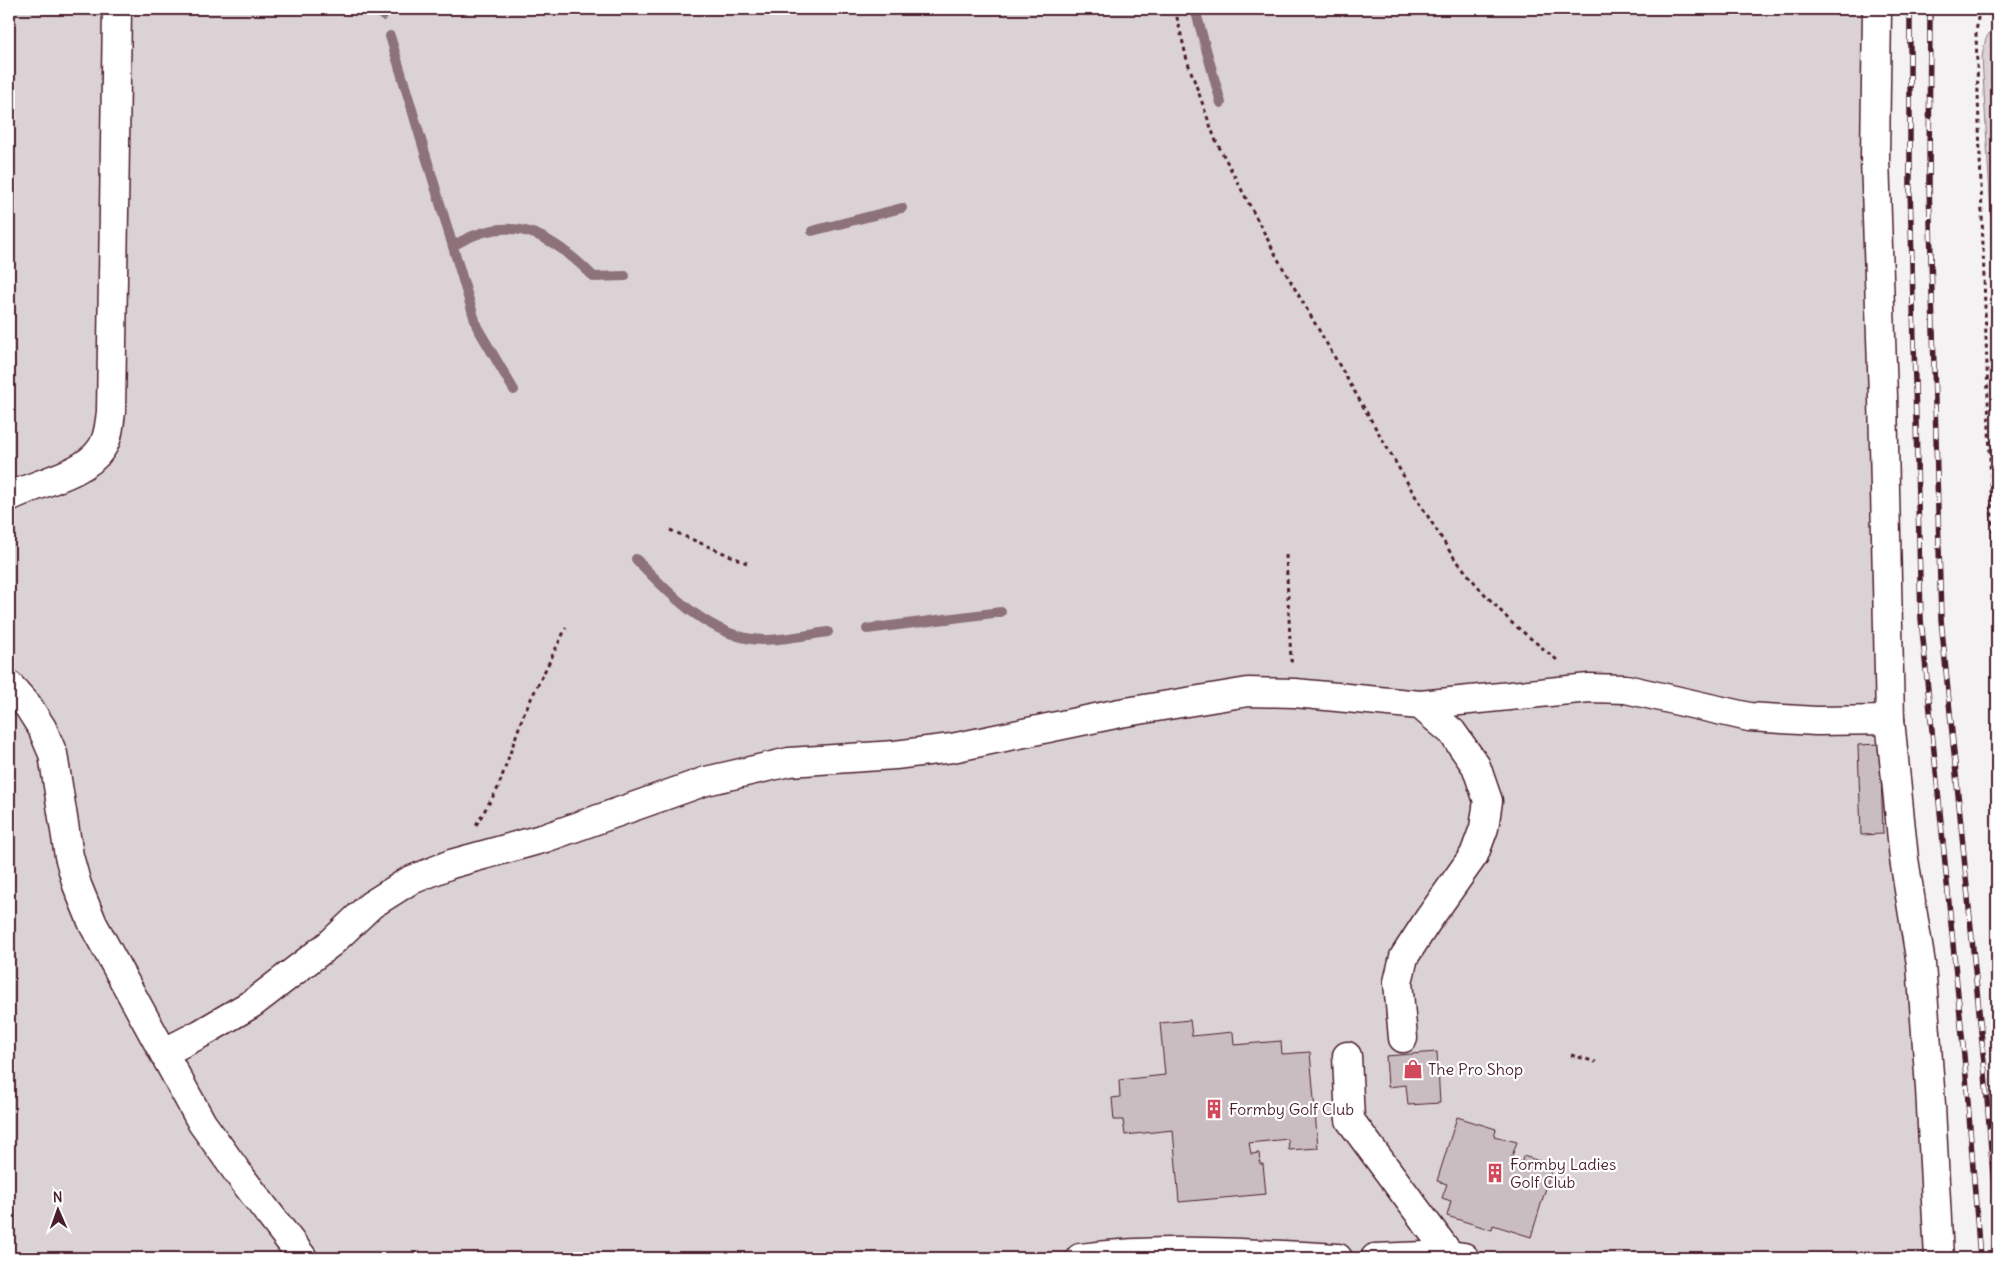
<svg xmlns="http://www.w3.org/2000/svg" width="2006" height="1267" viewBox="0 0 2006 1267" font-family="Delius,sans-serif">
<rect width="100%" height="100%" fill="#f4f2f2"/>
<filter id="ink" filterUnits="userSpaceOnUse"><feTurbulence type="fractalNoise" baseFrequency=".02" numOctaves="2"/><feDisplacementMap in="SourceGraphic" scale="10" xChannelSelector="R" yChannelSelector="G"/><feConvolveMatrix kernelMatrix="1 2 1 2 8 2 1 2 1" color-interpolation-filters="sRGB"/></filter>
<g filter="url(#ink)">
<g fill="#dbd2d5" stroke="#927880">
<path d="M9,9H1883L1896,618L1951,1258H9Z"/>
<path d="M1997,27V319L1982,57C1984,46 1985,32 1997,27Z"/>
</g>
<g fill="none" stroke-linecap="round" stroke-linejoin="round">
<g stroke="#8d727a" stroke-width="10">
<path d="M381,9L383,16"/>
<path d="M1195,9L1221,103"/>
<path d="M390,36L477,327L514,390"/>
<path d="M812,231L902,208"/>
<path d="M453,246C511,211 550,233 594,277L625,276"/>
<path d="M636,559C668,593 712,639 763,640C784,640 807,635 828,632"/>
<path d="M867,629L1001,612"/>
</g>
</g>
<g fill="#cabdc1" stroke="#4a1f2b">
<path d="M1880,744L1883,834L1861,835L1858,745Z"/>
<path d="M1190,1020L1192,1036L1233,1032L1234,1045L1281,1041L1282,1054L1310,1052L1318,1148L1289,1150L1288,1139L1249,1143L1251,1154L1259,1153L1260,1164H1263L1266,1194L1179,1202L1173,1130L1125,1135L1123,1120H1114L1112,1098L1120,1097L1119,1080L1165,1075L1160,1023Z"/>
<path d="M1437,1052L1440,1103L1408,1105L1406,1085L1388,1087L1386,1056Z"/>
<path d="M1457,1117L1496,1129L1494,1136L1517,1142L1511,1159L1522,1162L1523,1156L1553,1165L1531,1237L1493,1225L1492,1230L1447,1216L1451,1201L1442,1198L1447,1184L1437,1181Z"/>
</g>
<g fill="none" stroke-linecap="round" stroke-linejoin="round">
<defs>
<g id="minor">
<path d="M1877,9L1875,158L1883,397L1890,720L1904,859L1921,964L1930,1088L1939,1258"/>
<path d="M9,497C36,483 84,475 101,449C109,438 109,425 111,412L117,9"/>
<path d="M9,685L28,706L42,728L53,754L69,856L77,885L93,924L202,1123L243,1180L303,1258"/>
<path d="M1420,705L1589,688L1626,689L1749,717L1816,721L1890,720"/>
<path d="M165,1052L200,1034L253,1003L331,943L371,905L409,881L451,864L545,838L706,781L789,762L895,755L952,748L1120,713L1248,692L1295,693L1420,705L1452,732L1476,766L1488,801L1484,828L1474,855L1428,920L1404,957L1398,982L1403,1038"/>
<path d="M1347,1056L1350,1120L1450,1255"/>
<path d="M1080,1258C1165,1247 1252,1253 1338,1258"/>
<path d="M1375,1258L1450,1255L1464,1257"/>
</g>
</defs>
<use href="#minor" stroke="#4a1f2b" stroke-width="31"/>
<g stroke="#4a1f2b" stroke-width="3" stroke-dasharray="4 4" stroke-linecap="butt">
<path d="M1175,9L1187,60L1215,139L1280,263L1414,494L1452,555L1480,589L1512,623L1557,660"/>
<path d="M1979,9L1976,34L1997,670"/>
<path d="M670,530L747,563"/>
<path d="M1286,555L1291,661H1294"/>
<path d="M476,825L498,788L524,713L566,628"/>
<path d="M1571,1055L1596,1062"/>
</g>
<use href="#minor" stroke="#fff" stroke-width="28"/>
<defs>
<g id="rail">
<path d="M1910,9V185L1921,619L1966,1076L1980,1258"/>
<path d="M1930,9L1929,184L1941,619L1985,1073L1997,1225"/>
</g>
</defs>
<use href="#rail" stroke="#4a1f2b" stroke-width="5.5"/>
<use href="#rail" stroke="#fff" stroke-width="4" stroke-dasharray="11" stroke-linecap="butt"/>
</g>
</g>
<defs>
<symbol id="shop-bare" viewBox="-9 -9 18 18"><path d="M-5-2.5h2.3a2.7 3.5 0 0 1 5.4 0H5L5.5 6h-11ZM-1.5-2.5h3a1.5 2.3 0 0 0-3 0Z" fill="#d1495b" stroke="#fff" stroke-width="2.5" paint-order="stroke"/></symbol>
<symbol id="building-bare" viewBox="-9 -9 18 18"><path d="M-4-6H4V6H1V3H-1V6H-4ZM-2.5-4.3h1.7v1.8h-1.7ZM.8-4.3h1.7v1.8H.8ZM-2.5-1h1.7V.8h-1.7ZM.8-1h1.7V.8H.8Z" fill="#d1495b" stroke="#fff" stroke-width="2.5" paint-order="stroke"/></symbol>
</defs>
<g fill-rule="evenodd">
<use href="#shop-bare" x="1399" y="1055" width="28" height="28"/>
<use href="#building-bare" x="1200" y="1095" width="28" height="28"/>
<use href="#building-bare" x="1481" y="1159" width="28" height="28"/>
</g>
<g text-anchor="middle" stroke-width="4.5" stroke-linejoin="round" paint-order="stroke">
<g font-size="16" fill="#4a1f2b" stroke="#fff" text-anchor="start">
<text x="1428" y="1075">The Pro Shop</text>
<text x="1229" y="1115">Formby Golf Club</text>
<text x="1510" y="1170">Formby Ladies<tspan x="1510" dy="18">Golf Club</tspan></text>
</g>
</g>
<rect width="2006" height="1267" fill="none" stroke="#fff" stroke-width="30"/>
<rect x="15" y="15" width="1976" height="1237" fill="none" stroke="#4a1f2b" stroke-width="2" filter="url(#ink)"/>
<g transform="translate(58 1210) rotate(358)" stroke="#ffffff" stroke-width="4" paint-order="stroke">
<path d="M0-4L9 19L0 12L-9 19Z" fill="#4a1f2b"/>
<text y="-8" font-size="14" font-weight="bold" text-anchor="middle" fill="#4a1f2b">N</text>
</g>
</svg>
